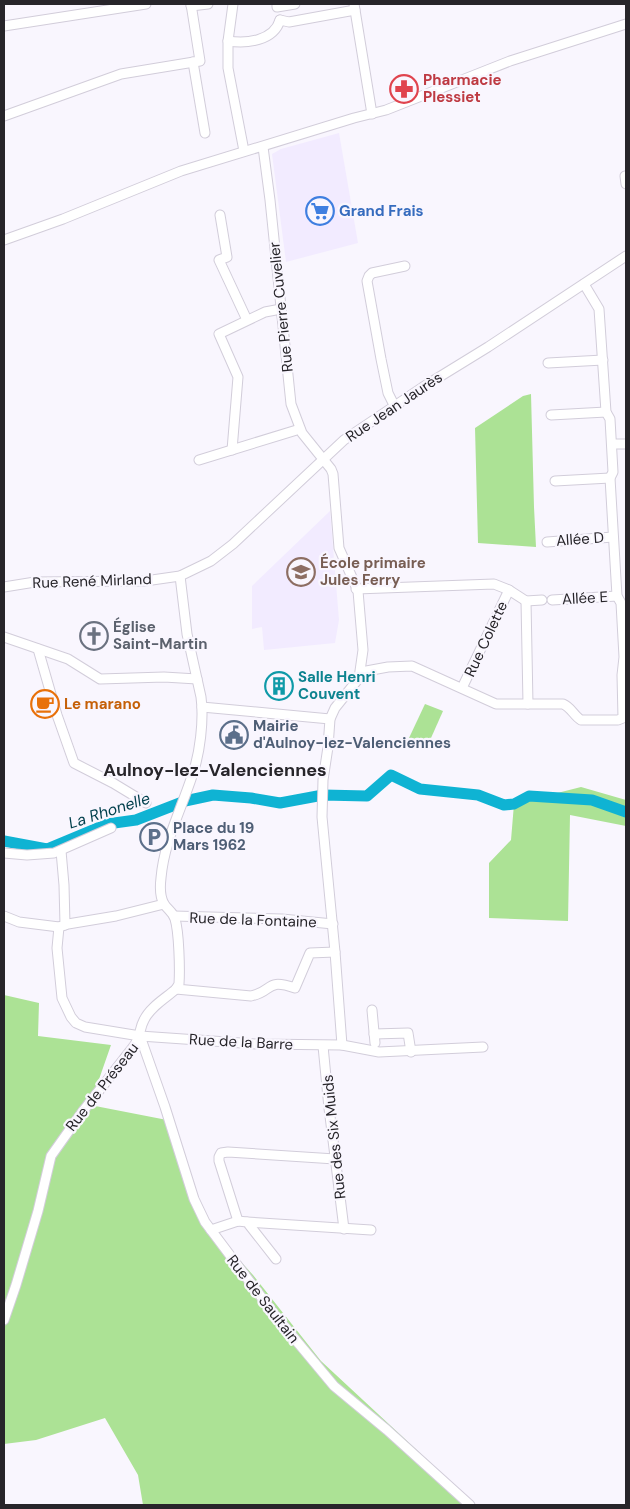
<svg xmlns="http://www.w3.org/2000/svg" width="630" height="1509" viewBox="0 0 630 1509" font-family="'DM Sans',sans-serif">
<rect width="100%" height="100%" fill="#f9f6fe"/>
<g fill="#f2ebff">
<path d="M339,133L358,243L286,262L272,154L281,149Z"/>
<path d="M330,511L339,620L335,643L264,650L262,627L252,629V586Z"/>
</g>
<g fill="#ace295">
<path d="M531,394L534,507L536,547L478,543L475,428L523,396Z"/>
<path d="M425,704L443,711L427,747L409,738Z"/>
<path d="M581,787L626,800V826L570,815L568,921L489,918V863L511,840L514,804Z"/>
<path d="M4,995L39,1003L38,1036L111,1045L90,1105L167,1120L196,1212L253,1275L321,1361L476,1505H143L138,1475L105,1418L36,1440L4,1444Z"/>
</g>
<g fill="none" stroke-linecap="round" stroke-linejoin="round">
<path stroke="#0fb3d3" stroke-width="11" d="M4,841L47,849L107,824L136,820L185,801L213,795L251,798L280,803L323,795L367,796L391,775L420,789L478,795L504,805L514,804L529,796L592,800L626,812"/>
<defs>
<g id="minor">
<path d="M233,4L228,41V68L244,151"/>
<path d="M277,4V7L295,4"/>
<path d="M354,4L372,114"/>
<path d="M191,6L208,4"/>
<path d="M280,20L289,22L355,10"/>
<path d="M4,26L146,4"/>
<path d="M228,41C246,44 274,41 280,20"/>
<path d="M193,62L205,133"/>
<path d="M4,116L121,74L200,61L191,4"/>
<path d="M263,147L270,200L291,404L302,433L331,469L333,474L339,548L358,591L363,650L359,678L335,708L330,719L328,747L323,780L322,817L335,952L342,1045"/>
<path d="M625,176L626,184"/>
<path d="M220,215L227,257L219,260L247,320"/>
<path d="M4,240L63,219L181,171L354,118L386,110L510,61L626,24"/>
<path d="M548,363L603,360"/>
<path d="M395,407L388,393L381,359L367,281L369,276L372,273L405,266"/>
<path d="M551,415L606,412"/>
<path d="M612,444H626"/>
<path d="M232,450L238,377L219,334L265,312L281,309"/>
<path d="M199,460L300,429"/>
<path d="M555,481L610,478"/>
<path d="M547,542L613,537"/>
<path d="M4,587L35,582L145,581L180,576L211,561L233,544L344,440L423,387L488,347L626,256"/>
<path d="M356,589L494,584L509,590L526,601L542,600"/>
<path d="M552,600L617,596"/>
<path d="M526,601L528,704"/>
<path d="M4,637L68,659L100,679L164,677L197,679"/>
<path d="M38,649L57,715L74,763L113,783L146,803"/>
<path d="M361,672L388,667L412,666L496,704H563C571,707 574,716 581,720H618L623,718L622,675L624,657L621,603L617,596L610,478L613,472L610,419L606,412L599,309L584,284"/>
<path d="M462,688L509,590"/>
<path d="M202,707L330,719"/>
<path d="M61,851L64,885L65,925"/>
<path d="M4,853L27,855L54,853L111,828"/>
<path d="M4,916L19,922L59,927L68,924L116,916L164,904"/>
<path d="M174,916L282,919L333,924"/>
<path d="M59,927L57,948L62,998L71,1017L76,1023L85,1027L140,1036L257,1044L342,1045L379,1052L483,1047"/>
<path d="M176,989L251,996C274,991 265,978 295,988L310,953L335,952"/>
<path d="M372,1010L375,1043"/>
<path d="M374,1034L408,1033L411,1052"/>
<path d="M140,1036L165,1107L194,1199L205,1222L274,1314L334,1386L387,1430L470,1505"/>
<path d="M323,1046L329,1108L344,1229"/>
<path d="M238,1221L219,1161V1157L221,1153L228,1152L335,1159"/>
<path d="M247,1222L371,1230"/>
<path d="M211,1230L238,1221L247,1222L276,1259"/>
<path d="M4,1320L16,1285L38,1211L51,1156L83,1111L134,1046C141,1036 139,1029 144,1020C150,1007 166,998 176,989L179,984C180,969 179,932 175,919C173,912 168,910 164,904C160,897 160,886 161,878C164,842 181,810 192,776C200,754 204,720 201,697L187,634L180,576"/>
</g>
</defs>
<use href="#minor" stroke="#d2cdda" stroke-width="11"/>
<use href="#minor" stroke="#fff" stroke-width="9"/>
</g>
<defs>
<symbol id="pharmacy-ring" viewBox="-11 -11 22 22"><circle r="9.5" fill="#f9f6fe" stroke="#e0444e" stroke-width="1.5"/><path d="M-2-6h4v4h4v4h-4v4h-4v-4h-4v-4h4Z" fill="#e0444e"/></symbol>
<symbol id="supermarket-ring" viewBox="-11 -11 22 22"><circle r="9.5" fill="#f9f6fe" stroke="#3f7fe0" stroke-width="1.5"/><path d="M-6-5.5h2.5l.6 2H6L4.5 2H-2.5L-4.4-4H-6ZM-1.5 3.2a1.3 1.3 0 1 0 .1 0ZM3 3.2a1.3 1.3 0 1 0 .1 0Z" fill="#3f7fe0"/></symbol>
<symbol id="school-ring" viewBox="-11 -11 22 22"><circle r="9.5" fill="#f9f6fe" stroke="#8d6e63" stroke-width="1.5"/><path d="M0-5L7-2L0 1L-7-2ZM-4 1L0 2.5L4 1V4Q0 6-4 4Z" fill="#8d6e63"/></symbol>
<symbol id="church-ring" viewBox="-11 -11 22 22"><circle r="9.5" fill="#f9f6fe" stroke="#6b7280" stroke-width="1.5"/><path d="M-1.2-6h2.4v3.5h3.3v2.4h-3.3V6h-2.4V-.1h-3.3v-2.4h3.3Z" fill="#6b7280"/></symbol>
<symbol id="building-ring" viewBox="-11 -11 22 22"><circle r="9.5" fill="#f9f6fe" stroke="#0f9aa8" stroke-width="1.5"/><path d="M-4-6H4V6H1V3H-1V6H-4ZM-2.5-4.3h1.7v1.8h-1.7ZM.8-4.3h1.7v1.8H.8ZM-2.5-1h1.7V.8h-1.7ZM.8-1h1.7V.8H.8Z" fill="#0f9aa8"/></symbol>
<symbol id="cafe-ring" viewBox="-11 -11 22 22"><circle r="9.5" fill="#f9f6fe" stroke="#e8710a" stroke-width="1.5"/><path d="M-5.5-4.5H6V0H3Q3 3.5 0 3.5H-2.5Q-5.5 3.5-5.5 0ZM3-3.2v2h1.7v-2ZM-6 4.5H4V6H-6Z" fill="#e8710a"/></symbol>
<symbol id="civic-ring" viewBox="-11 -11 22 22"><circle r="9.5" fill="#f9f6fe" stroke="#5c6f8a" stroke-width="1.5"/><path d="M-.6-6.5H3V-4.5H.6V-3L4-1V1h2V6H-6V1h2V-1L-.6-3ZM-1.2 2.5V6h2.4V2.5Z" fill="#5c6f8a"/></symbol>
<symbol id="parking-ring" viewBox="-11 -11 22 22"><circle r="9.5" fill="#f9f6fe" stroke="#5c6f8a" stroke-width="1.5"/><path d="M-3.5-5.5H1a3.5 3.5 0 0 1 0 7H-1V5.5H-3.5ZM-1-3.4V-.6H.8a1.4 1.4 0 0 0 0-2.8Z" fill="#5c6f8a"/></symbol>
</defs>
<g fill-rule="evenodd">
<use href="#pharmacy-ring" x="388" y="73" width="32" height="32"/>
<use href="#supermarket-ring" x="304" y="195" width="32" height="32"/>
<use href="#school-ring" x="285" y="556" width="32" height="32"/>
<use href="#church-ring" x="78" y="620" width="32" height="32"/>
<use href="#building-ring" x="263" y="670" width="32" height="32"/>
<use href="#cafe-ring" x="29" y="688" width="32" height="32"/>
<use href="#civic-ring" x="218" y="719" width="32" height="32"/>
<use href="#parking-ring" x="138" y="821" width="32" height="32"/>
</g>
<g text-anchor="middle" stroke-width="4.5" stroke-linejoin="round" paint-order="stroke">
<g font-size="15" font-weight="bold" fill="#be3a42" stroke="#f9f6fe" text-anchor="start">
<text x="423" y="85">Pharmacie<tspan x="423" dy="17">Plessiet</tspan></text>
</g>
<g font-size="15" font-weight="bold" fill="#366cbe" stroke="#f9f6fe" text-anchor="start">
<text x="339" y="216">Grand Frais</text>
</g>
<g font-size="15" fill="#27252a" stroke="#f9f6fe">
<text transform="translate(281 307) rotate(-96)" y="5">Rue Pierre Cuvelier</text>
<text transform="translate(394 407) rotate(-34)" y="5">Rue Jean Jaurès</text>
<text transform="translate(580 539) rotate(-4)" y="5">Allée D</text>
<text transform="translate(92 581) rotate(-2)" y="5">Rue René Mirland</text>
<text transform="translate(585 598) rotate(-3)" y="5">Allée E</text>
<text transform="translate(486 639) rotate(-65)" y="5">Rue Colette</text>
<text transform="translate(253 920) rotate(2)" y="5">Rue de la Fontaine</text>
<text transform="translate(241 1042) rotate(3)" y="5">Rue de la Barre</text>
<text transform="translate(102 1087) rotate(-52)" y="5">Rue de Préseau</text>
<text transform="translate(334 1137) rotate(-96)" y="5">Rue des Six Muids</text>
<text transform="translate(263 1299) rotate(52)" y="5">Rue de Saultain</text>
</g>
<g font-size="15" font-weight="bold" fill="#785e54" stroke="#f9f6fe" text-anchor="start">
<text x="320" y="568">École primaire<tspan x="320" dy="17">Jules Ferry</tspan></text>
</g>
<g font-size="15" font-weight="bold" fill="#5b616d" stroke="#f9f6fe" text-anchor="start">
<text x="113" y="632">Église<tspan x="113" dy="17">Saint-Martin</tspan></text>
</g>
<g font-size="15" font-weight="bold" fill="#0d838f" stroke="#f9f6fe" text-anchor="start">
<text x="298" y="682">Salle Henri<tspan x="298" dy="17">Couvent</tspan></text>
</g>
<g font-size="15" font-weight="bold" fill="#c56008" stroke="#f9f6fe" text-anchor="start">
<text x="64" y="709">Le marano</text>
</g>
<g font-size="15" font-weight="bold" fill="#4e5e75" stroke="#f9f6fe" text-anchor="start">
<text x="253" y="731">Mairie<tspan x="253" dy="17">d'Aulnoy-lez-Valenciennes</tspan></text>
<text x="173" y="833">Place du 19<tspan x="173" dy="17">Mars 1962</tspan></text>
</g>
<g font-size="16" font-style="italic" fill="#003f4c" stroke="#f9f6fe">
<text transform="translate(109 810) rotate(-18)" y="6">La Rhonelle</text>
</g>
<g font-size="18" font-weight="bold" fill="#27252a" stroke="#f9f6fe">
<text x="215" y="776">Aulnoy-lez-Valenciennes</text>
</g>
</g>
<rect width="630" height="1509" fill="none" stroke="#27252a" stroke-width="10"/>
</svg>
